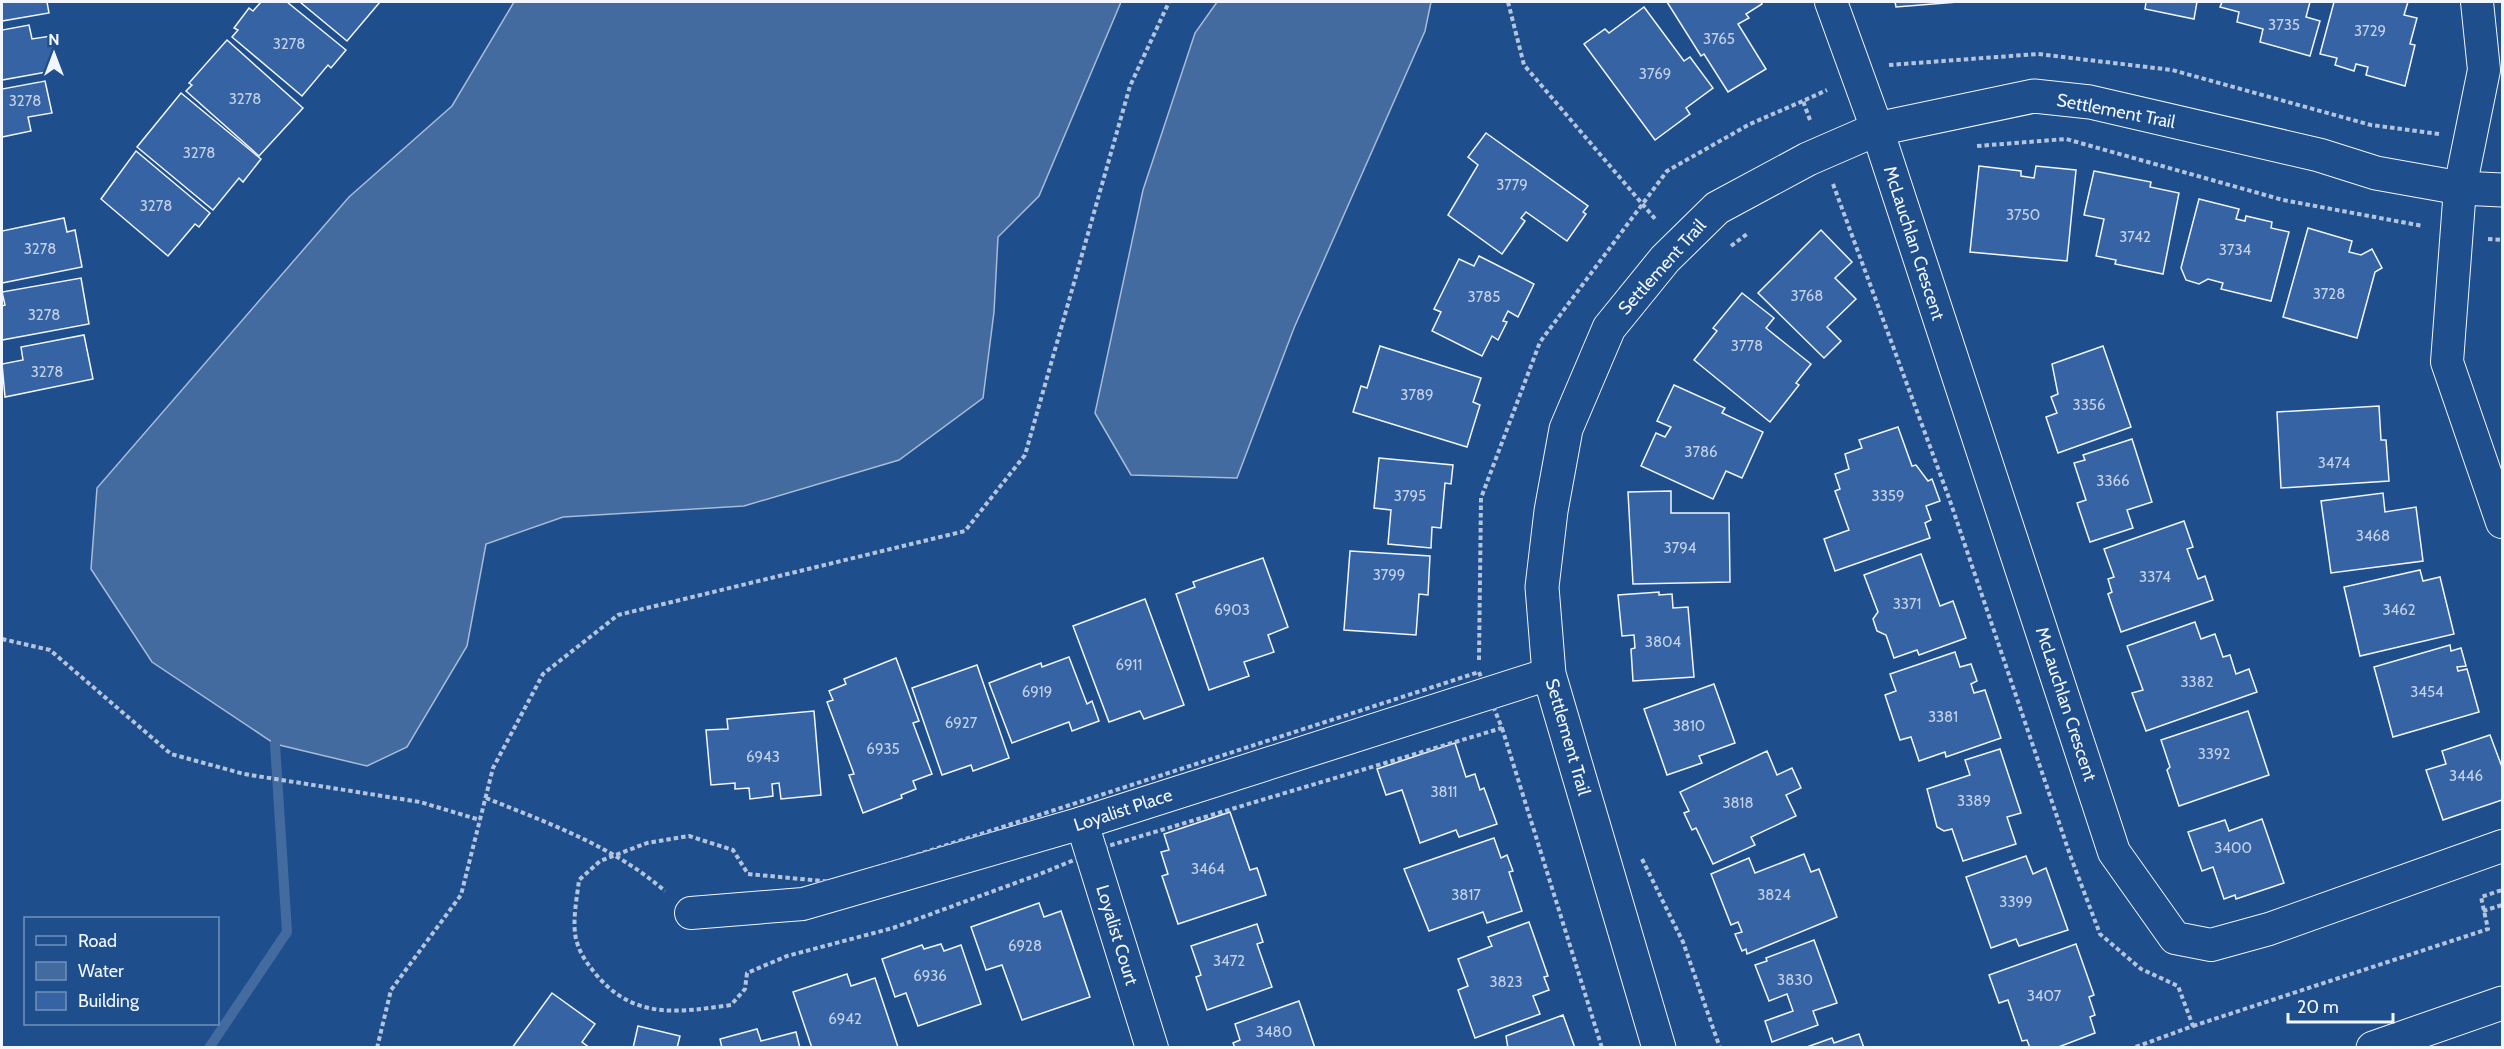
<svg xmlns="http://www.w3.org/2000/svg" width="2504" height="1049" viewBox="0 0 2504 1049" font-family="Cabin,sans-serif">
<rect width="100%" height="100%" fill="#1f4e8c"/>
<g fill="#446ba0" stroke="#a8bbd7" stroke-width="1.5">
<path d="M514,2H1121L1039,196L998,237L994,312L983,398L899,460L744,506L563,517L486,544L467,646L407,747L367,766L275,744L152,662L91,569L97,488L349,197L452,106Z"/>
<path d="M1217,2H1431L1425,31L1294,328L1237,478L1131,475L1095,413L1143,190L1195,33Z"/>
</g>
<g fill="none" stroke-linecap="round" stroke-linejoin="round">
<path stroke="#446ba0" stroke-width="10" d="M209,1048L287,932L275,744"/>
</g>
<g fill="#3563a3" stroke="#f2f6ff" stroke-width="1.5">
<path d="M2,2H47L49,13L2,21Z"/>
<path d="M261,2H287L346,50L331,68L328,65L302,96L232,37L238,30L234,28L249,8L253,11Z"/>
<path d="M300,2H380L347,41Z"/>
<path d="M1667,2H1761L1762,4L1746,14L1749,18L1738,24L1766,69L1728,92L1704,54L1701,56Z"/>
<path d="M1895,2H1958L1896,7Z"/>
<path d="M2143,2H2197L2194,19L2145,9L2146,2Z"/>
<path d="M2222,2H2310L2306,17L2320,21L2310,56L2260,42L2263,29L2237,22L2239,12L2220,7Z"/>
<path d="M2334,2H2408L2404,15L2417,18L2410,44L2415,45L2405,86L2366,75L2368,67L2356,64L2354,71L2335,65L2337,58L2320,54Z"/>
<path d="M1644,7L1684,61L1690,57L1713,88L1686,108L1690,114L1655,140L1584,44L1605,29L1609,33Z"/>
<path d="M29,25L32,39L51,36L58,70L2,80V30Z"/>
<path d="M227,40L303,108L259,156L186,91L192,85L189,83Z"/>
<path d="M45,81L52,113L28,117L31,131L2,137V89Z"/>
<path d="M181,93L261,159L243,182L239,178L213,210L137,147Z"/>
<path d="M1486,133L1588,206L1583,212L1586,214L1567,241L1526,212L1521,218L1525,221L1502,254L1448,215L1478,165L1468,157Z"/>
<path d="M136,151L210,213L199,227L195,224L168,256L101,199Z"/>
<path d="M1979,166L2021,171V176L2034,178L2036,166L2076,170L2067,261L1970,252Z"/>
<path d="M2094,171L2151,182L2150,187L2179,193L2163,274L2115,264L2116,260L2096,256L2104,219L2084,215Z"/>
<path d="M2199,199L2239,209L2236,219L2245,221L2246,216L2272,222L2271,228L2289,232L2271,301L2221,289L2223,283L2208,279L2199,284L2186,280L2181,268Z"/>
<path d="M64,218L67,232L75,230L82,267L2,283V231Z"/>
<path d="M2308,228L2352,241L2349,252L2361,255L2372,249L2382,268L2375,272L2357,338L2283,317Z"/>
<path d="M1821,230L1852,262L1835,278L1856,299L1827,327L1841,341L1824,358L1758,293Z"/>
<path d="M1479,256L1534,284L1518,317L1508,311L1503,321L1507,322L1498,340L1492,336L1482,356L1432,331L1441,312L1434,309L1459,259L1474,266Z"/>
<path d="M81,278L89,324L2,340V306L5,305L2,292Z"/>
<path d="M1742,293L1774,318L1766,328L1811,364L1796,383L1799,385L1770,422L1694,360L1717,331L1713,328Z"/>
<path d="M84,335L93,379L5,397L2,364L23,360L21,347Z"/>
<path d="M1380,346L1481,378L1473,402L1480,405L1467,447L1353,412L1361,386L1367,388Z"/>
<path d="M2103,346L2131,427L2058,453L2046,417L2057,413L2051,397L2058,394L2052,364Z"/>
<path d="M1674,385L1725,408L1722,413L1763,432L1742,478L1726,471L1713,499L1641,466L1656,433L1665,437L1671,427L1657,421Z"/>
<path d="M2379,406L2381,440H2386L2389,481L2281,488L2277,412Z"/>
<path d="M1898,427L1912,466L1916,465L1928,481L1932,479L1940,501L1926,506L1931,520L1925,523L1930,538L1835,571L1824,539L1849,530L1835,491L1840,489L1835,474L1849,469L1845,454L1862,448L1859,440Z"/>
<path d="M2132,439L2152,502L2127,510L2133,528L2090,542L2077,503L2086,500L2074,463L2085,460L2083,455Z"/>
<path d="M1379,458L1453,465L1451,484L1445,483L1441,528L1432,527L1431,548L1388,544L1391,510L1374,508Z"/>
<path d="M1671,491V513H1729L1730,582L1633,584L1628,492Z"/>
<path d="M2383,493L2385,512L2416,507L2423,561L2331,573L2321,501Z"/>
<path d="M2184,521L2193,547L2187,549L2198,579L2205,576L2213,600L2121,632L2108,594L2112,592L2108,579L2114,577L2104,549Z"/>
<path d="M1350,551L1430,556L1428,595L1419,594L1416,635L1344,630Z"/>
<path d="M1921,554L1940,606L1953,601L1966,638L1919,655L1917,650L1894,658L1886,635L1877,631L1873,619L1878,612L1864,575Z"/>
<path d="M1263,558L1288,627L1268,635L1274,652L1244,662L1249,676L1209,690L1176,594L1195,587L1193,582Z"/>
<path d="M2420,570L2423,581L2440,577L2454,634L2360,656L2344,587Z"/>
<path d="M1659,592V595L1672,594L1673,608L1688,607L1694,677L1633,681L1631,649L1635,648L1634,635L1622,636L1618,595Z"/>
<path d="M1145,599L1184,705L1144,719L1140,711L1109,722L1073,626Z"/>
<path d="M2195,622L2201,639L2215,634L2223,657L2230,655L2236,674L2249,669L2257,692L2146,731L2132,693L2143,690L2127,646Z"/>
<path d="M2450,645L2451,651L2461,648L2466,666L2457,667L2458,671L2467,669L2479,712L2393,737L2374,667Z"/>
<path d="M1955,652L1960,667L1971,664L1977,681L1971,684L1974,693L1985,690L2001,738L1946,757L1945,752L1919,761L1911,737L1900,740L1885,695L1896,691L1890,674Z"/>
<path d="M1069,657L1087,704L1092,701L1099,721L1072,731L1069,722L1012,743L989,683L1041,663L1042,667Z"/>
<path d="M896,658L919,721L913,723L932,774L913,781L916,789L901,795L902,798L863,813L849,775L854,774L827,702L833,700L829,691L846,684L844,679Z"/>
<path d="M977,665L1009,758L973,771L971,765L942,775L912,688Z"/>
<path d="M1714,684L1735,743L1699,756L1702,763L1667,775L1644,709Z"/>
<path d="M814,711L821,795L781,799L779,783L772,784L773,796L750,799L749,788L735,789V783L711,785L706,730L728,729L727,719Z"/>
<path d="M2248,711L2269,775L2179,806L2167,770L2170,767L2161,740Z"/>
<path d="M2490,735L2502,767V800L2443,820L2426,770L2446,764L2442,751Z"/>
<path d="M1455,743L1466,777L1475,774L1480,790L1484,788L1497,824L1459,837L1456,830L1420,843L1402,790L1386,795L1377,769Z"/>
<path d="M2000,749L2021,813L2007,817L2016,844L1963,861L1952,829L1944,831L1937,827L1927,789L1970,775L1965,760Z"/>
<path d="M1767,751L1777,775L1792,768L1801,788L1786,795L1796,816L1751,837L1755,845L1713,864L1696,828L1692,830L1684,813L1689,811L1680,792Z"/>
<path d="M1230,812L1250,870L1257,868L1266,895L1178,924L1162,876L1168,874L1161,852L1169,850L1164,834Z"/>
<path d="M2262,819L2284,883L2236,899L2235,895L2224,899L2213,867L2202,871L2188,832L2225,820L2229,831Z"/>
<path d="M1494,838L1501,858L1507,855L1513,871L1509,872L1522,911L1487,923L1483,912L1429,931L1404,869Z"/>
<path d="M1804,854L1811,872L1819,869L1837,917L1747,954L1746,949L1742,951L1735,934L1742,932L1738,922L1731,925L1711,874L1749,858L1755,873Z"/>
<path d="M2026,856L2033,874L2046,868L2068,930L2019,946L2016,939L1991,948L1966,877Z"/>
<path d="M1039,903L1044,917L1061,911L1090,997L1022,1020L1002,965L986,970L971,927Z"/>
<path d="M1529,922L1548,976L1544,977L1549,990L1533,996L1540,1014L1475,1038L1458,990L1468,986L1458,959L1492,946L1488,937Z"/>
<path d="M1257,924L1263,942L1257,944L1272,987L1207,1010L1196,977L1201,975L1191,946Z"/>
<path d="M1814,940L1837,1003L1813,1011L1818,1025L1772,1042L1765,1021L1793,1011L1787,994L1769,1001L1755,965L1767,961L1766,958Z"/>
<path d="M941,944L944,951L961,945L981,1004L918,1026L906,993L895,997L882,959L922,945L924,949Z"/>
<path d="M2076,944L2094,995L2089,997L2095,1015L2090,1017L2095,1033L2056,1048H2030L2027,1040L2022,1041L2008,1000L1999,1003L1989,975Z"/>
<path d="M847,974L851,986L875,978L898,1047L812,1048L793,992Z"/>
<path d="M552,993L595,1024L582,1042L590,1048H512Z"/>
<path d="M1299,1001L1315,1048H1235L1233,1043L1240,1040L1235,1024Z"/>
<path d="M1563,1015L1575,1048H1508L1506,1036Z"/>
<path d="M638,1026L680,1036L677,1048H633Z"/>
<path d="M757,1029L761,1041L796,1032L800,1048H722L720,1039Z"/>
<path d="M1859,1034L1864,1048H1804L1832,1038L1834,1043Z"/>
</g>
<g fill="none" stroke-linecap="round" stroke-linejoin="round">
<defs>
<g id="minor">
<path d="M1831,2L1877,129L2114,852L2175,938L2211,945L2269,929L2502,846"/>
<path d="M2477,2L2484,70L2460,188L2447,362L2502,522"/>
<path d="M1082,823L1152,1048"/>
<path d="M691,913L803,904L1082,823L1549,674"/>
</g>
<g id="tertiary">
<path d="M1659,1048L1549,674L1542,587L1551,511L1566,429L1609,328L1665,259L1717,208L1808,159L1877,129L2034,96L2090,102L2319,155L2376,173L2460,188L2502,190"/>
<path d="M2373,1048L2502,1003"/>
</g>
</defs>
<use href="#minor" stroke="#f2f6ff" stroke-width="34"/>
<use href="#tertiary" stroke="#f2f6ff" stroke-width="35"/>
<g stroke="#b3c4dc" stroke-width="4" stroke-dasharray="4.5 3" stroke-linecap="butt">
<path d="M1508,2L1524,65L1656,220"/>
<path d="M1889,65L2038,54L2172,70L2371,125L2439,134"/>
<path d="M1810,120L1803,101L1827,90"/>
<path d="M1977,146L2066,139L2283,200L2423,226"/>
<path d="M1833,184L1949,498L2070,855L2100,934L2141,969L2178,986L2193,1026L2133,1048"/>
<path d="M2488,239L2502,240"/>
<path d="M1731,246L1747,234"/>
<path d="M2,639L50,650L171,754L244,774L420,802L480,820"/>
<path d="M1479,660L1481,498L1540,342L1667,171L1750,124L1803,101"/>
<path d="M1479,672L1502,728L1108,846L1040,874L893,928L787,956L747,973L745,989L731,1005C680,1012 637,1020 599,978C589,966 580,955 576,939C572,921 577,898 579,880L600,861L647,843L689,836L733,850L748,874L833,882Z"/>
<path d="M1502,728L1602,1048"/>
<path d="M486,798C548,823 613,846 665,891"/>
<path d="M1642,859L1683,942L1720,1048"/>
<path d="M2483,911L2502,905"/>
<path d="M2193,1026L2488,929L2481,897L2502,890"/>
<path d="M377,1048L391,990L461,895L493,768L543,674L618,615L965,531L1025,455L1130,86L1169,2"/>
</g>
<use href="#minor" stroke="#1f4e8c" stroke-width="32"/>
<use href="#tertiary" stroke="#1f4e8c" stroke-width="33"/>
</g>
<g text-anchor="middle" stroke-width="4.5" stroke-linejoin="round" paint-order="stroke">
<g font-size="15" fill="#c3d1e8">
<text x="2284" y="30">3735</text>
<text x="2370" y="36">3729</text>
<text x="1719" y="44">3765</text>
<text x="289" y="49">3278</text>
<text x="1655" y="79">3769</text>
<text x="245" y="104">3278</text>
<text x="25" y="106">3278</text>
<text x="199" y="158">3278</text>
<text x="1512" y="190">3779</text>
<text x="156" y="211">3278</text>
<text x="2023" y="220">3750</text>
<text x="2135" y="242">3742</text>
<text x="40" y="254">3278</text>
<text x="2235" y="255">3734</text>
<text x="2329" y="299">3728</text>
<text x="1807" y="301">3768</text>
<text x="1484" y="302">3785</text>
<text x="44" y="320">3278</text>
<text x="1747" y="351">3778</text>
<text x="47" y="377">3278</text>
<text x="1417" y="400">3789</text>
<text x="2089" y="410">3356</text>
<text x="1701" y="457">3786</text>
<text x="2334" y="468">3474</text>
<text x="2113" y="486">3366</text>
<text x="1410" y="501">3795</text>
<text x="1888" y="501">3359</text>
<text x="2373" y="541">3468</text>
<text x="1680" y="553">3794</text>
<text x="1389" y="580">3799</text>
<text x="2155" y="582">3374</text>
<text x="1907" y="609">3371</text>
<text x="1232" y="615">6903</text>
<text x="2399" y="615">3462</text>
<text x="1663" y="647">3804</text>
<text x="1129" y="670">6911</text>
<text x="2197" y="687">3382</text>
<text x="1037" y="697">6919</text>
<text x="2427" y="697">3454</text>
<text x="1943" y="722">3381</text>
<text x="961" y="728">6927</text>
<text x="1689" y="731">3810</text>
<text x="883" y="754">6935</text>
<text x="2214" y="759">3392</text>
<text x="763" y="762">6943</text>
<text x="2466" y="781">3446</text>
<text x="1444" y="797">3811</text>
<text x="1974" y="806">3389</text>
<text x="1738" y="808">3818</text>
<text x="2233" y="853">3400</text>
<text x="1208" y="874">3464</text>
<text x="1466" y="900">3817</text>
<text x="1774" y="900">3824</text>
<text x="2016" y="907">3399</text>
<text x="1025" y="951">6928</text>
<text x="1229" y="966">3472</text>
<text x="930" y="981">6936</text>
<text x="1795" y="985">3830</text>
<text x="1506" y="987">3823</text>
<text x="2044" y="1001">3407</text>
<text x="845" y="1024">6942</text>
<text x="1274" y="1037">3480</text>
</g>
<g font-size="18" fill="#f2f6ff" stroke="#1f4e8c">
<text transform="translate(2116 111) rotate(11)" y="6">Settlement Trail</text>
<text transform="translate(1914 243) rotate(72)" y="6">McLauchlan Crescent</text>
<text transform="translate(1662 267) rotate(-48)" y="6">Settlement Trail</text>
<text transform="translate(2066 704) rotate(72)" y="6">McLauchlan Crescent</text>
<text transform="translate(1568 737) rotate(74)" y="6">Settlement Trail</text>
<text transform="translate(1123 810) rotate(-18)" y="6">Loyalist Place</text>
<text transform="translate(1117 935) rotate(73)" y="6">Loyalist Court</text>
</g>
</g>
<rect width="2504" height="1049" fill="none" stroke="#f2f6ff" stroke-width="6"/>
<rect x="24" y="917" width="195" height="108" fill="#1f4e8c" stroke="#7391ba" stroke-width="1.5"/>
<rect x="36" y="936" width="30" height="9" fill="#1f4e8c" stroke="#7391ba" stroke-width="1.5"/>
<text x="78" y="947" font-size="18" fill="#f2f6ff">Road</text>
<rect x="36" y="962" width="30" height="18" fill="#446ba0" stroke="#7391ba" stroke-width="1.5"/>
<text x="78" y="977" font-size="18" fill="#f2f6ff">Water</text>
<rect x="36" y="992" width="30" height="18" fill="#3563a3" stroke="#7391ba" stroke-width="1.5"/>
<text x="78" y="1007" font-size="18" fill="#f2f6ff">Building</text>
<g transform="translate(54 54)" stroke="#1f4e8c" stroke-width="4.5" paint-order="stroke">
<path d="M0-4.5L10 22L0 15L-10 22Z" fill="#f2f6ff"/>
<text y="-9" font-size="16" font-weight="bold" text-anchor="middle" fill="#f2f6ff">N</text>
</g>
<path d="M2288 1013v9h105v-9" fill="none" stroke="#f2f6ff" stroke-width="3"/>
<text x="2297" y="1013" font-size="18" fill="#f2f6ff" stroke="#1f4e8c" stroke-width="4.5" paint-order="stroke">20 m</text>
</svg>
